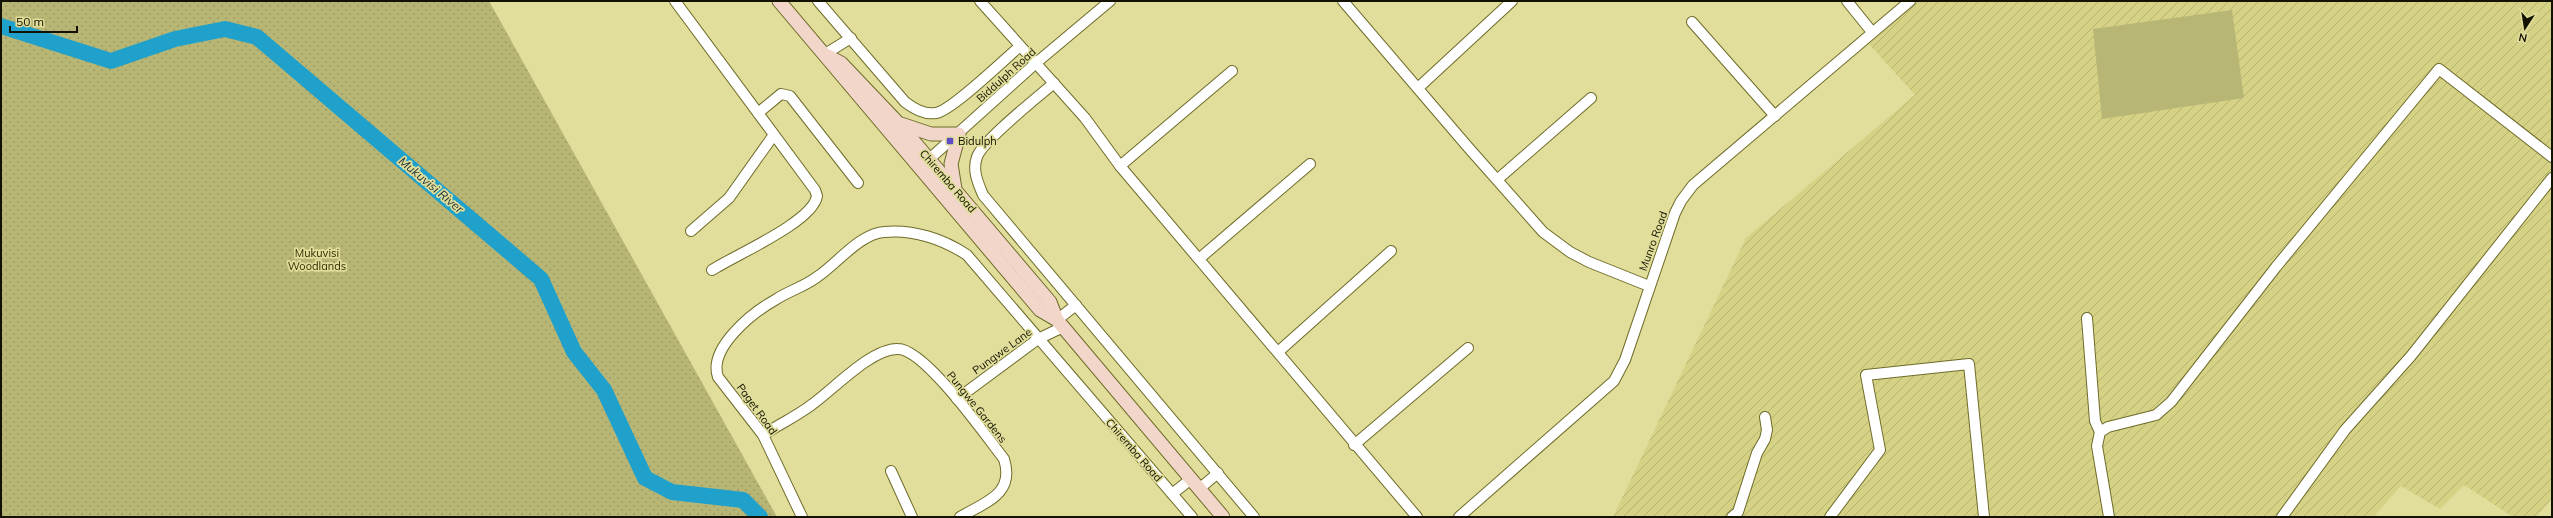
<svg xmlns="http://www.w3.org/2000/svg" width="2553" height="518" viewBox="0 0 2553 518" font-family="Mulish,sans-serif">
<defs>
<pattern id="industrial-furrows" width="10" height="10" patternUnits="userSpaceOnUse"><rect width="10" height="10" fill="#d5d286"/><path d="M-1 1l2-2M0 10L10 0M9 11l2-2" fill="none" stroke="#b6b372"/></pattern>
<pattern id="park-dots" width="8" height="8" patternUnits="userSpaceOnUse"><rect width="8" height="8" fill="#b8b675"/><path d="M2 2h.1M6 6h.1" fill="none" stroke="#9d9b63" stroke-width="1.8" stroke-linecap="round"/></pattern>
</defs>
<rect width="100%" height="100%" fill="#e0de9a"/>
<path fill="url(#industrial-furrows)" d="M1916,1H2552V499L2536,517H2513L2464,485L2440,509L2401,486L2373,517H1613L1746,238L1915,95L1869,44Z"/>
<path fill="#b8b675" d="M2232,10L2244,98L2102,119L2093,29Z"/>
<path fill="url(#park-dots)" d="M1,1H489L777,517H1Z"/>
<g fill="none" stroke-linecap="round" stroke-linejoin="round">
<path stroke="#1fa1cb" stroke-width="16" d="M1,26L111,61L175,39L225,29L257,37L541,279L574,352L604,390L645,478L672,492L743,500L760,517"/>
<defs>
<g id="street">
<path d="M675,1L815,190L817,196C813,222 735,255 712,270"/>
<path d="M818,1L905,102C914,109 924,115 936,113C951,111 1004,60 1019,47"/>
<path d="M980,1L1085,118L1120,166L1417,517"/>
<path d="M1343,1L1467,146L1543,232L1570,252L1589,262L1649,286"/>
<path d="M1847,1L1872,32"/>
<path d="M1692,22L1775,116"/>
<path d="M825,54L851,38"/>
<path d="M1054,83C1038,97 982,141 977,157C972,170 978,183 983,195L1254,517"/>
<path d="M1418,88L1512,1"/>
<path d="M758,113L781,94L790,96L858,183"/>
<path d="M925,163L1036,63L1110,1"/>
<path d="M1120,166L1232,71"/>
<path d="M1498,179L1591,98"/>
<path d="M691,231L729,198L773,136"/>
<path d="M1200,258L1310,164"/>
<path d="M2087,318L2095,421L2100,432"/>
<path d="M1057,320L1076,305"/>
<path d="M1278,352L1391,251"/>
<path d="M957,399L1038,339L1063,327"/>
<path d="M763,435C778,425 795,417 810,406C832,391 871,348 898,349C925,349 986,436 1004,459C1015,494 986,502 960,517"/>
<path d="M1354,445L1468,348"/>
<path d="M891,471L912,517"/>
<path d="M1199,489L1218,473"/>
<path d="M1172,494L1191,479"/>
<path d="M802,517L763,435L718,377C708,348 752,313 775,300C788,291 804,287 817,277C837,264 859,234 884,232C913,229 943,239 967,255L1192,517"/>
<path d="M1459,517L1614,381L1625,360L1675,213L1681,201L1693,185L1910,1"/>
<path d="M1732,517L1738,512L1757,453L1765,439L1767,430L1765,417"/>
<path d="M1830,517L1880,450L1866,375L1969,364L1984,517"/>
<path d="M2109,517L2097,446L2100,432L2108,427L2156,415L2171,402L2276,267L2439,69L2552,157"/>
<path d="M2282,517L2345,430L2411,356L2552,178"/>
</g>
<g id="secondary">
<path d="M779,1L1040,310L1057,320L1063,327L1223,517"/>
<path d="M828,56L841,63L899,124L1050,302L1057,320"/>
<path d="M901,124L931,134H959L951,164L955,189"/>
</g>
</defs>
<use href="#street" stroke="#6e6b29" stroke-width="12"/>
<use href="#secondary" stroke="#6e6b29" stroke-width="15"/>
<use href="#street" stroke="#fff" stroke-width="10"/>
<use href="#secondary" stroke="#f2d6c9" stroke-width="13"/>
</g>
<rect fill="#614bc4" stroke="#e0de9a" stroke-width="1.5" x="946" y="137" width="8" height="8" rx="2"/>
<g text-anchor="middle" stroke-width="3.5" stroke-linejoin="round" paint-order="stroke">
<g font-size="11" fill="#131100" stroke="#e0de9a">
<text transform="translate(1006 75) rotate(-42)" y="4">Biddulph Road</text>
<text transform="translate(948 181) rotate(49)" y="4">Chiremba Road</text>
<text transform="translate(1653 241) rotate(-70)" y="4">Munro Road</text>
<text transform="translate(1002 351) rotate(-36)" y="4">Pungwe Lane</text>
<text transform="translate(977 407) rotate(51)" y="4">Pungwe Gardens</text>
<text transform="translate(757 409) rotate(54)" y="4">Paget Road</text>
<text transform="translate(1134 450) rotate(49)" y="4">Chiremba Road</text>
</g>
<g font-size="11" fill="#131100" stroke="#e0de9a" text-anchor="start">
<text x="958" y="145">Bidulph</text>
</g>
<g font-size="11" fill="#312e03" stroke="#e0de9a">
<text x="317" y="257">Mukuvisi<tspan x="317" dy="13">Woodlands</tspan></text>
</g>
<g font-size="12" font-style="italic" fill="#1a2e36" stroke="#e0de9a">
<text transform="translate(431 185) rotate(40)" y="4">Mukuvisi River</text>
</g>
</g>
<rect width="2553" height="518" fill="none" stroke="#131100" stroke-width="4"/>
<g transform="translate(2525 28) rotate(192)" stroke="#e0de9a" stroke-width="3" paint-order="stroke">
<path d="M0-3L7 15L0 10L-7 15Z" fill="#131100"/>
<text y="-6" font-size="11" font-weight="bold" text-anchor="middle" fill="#131100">N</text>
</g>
<path d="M10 26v6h67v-6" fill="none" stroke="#131100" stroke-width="2"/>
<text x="16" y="26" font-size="12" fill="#131100" stroke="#e0de9a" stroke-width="3" paint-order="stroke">50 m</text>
</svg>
